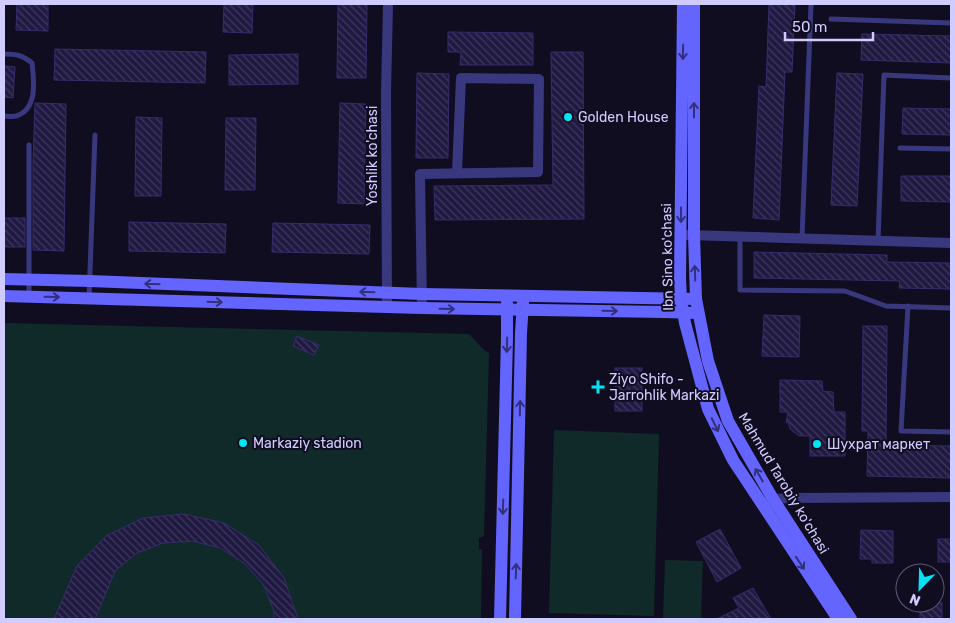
<svg xmlns="http://www.w3.org/2000/svg" width="955" height="623" viewBox="0 0 955 623" font-family="Rubik,sans-serif">
<defs>
<pattern id="building-back-hatch" width="6" height="6" patternUnits="userSpaceOnUse" patternTransform="scale(1.25)"><rect width="6" height="6" fill="#201941"/><path d="M-1 5l2 2M0 0l6 6M5-1l2 2" fill="none" stroke="#3f395e"/></pattern>
</defs>
<rect width="100%" height="100%" fill="#100d20"/>
<g fill="#102a29">
<path d="M4,323L469,334L484,350L489,353L484,536L479,538V549H482L481,619H4Z"/>
<path d="M554,430L659,434L654,616L549,613Z"/>
<path d="M665,560L703,561L701,619H663Z"/>
</g>
<g fill="url(#building-back-hatch)" stroke="#372b6d">
<path d="M17,4H48V31L16,30Z"/>
<path d="M224,4H253L252,33L223,32Z"/>
<path d="M338,4H367L366,78H337Z"/>
<path d="M769,4H795L792,72H785L779,220L753,218L759,86L766,87Z"/>
<path d="M448,32L533,33V65H460L461,52H448Z"/>
<path d="M862,34L951,36V63L861,60Z"/>
<path d="M55,49L206,52L205,83L54,80Z"/>
<path d="M551,52H583L584,219L435,220L434,186L553,185Z"/>
<path d="M298,54V84L229,85V55Z"/>
<path d="M4,66L15,67L13,98L4,97Z"/>
<path d="M417,73L449,74L448,158H416Z"/>
<path d="M837,73L863,74L857,206L831,205Z"/>
<path d="M35,103L66,104L64,251L33,250V163Z"/>
<path d="M340,103L366,104L364,204L338,203Z"/>
<path d="M903,108L951,109V135L902,134Z"/>
<path d="M136,117L162,118L161,196H135Z"/>
<path d="M226,118H256L255,190H225Z"/>
<path d="M901,176H951V202L901,201Z"/>
<rect x="4" y="218" width="21" height="29"/>
<path d="M129,222L226,224L225,253L129,251Z"/>
<path d="M273,223L370,225L369,254L272,252Z"/>
<path d="M754,252L887,255V262L951,263V289L899,288L900,281L754,278Z"/>
<path d="M764,315L800,316L799,357L762,356Z"/>
<path d="M863,326H887L886,445L951,446V478L867,476L868,431H862Z"/>
<path d="M297,336L319,345L314,355L293,346Z"/>
<rect x="615" y="368" width="27" height="43"/>
<path d="M780,380L822,381L823,391L833,392L834,412H845V456H810V436H799L790,429L788,422L786,423L788,412H780Z"/>
<path d="M184,514L224,523L259,545L284,578L298,619H274V611L263,584L244,563L220,548L192,541L163,543L137,553L115,571L95,619H54L77,566L106,536L143,518Z"/>
<path d="M720,529L741,568L717,582L696,542Z"/>
<path d="M861,530L893,531V563H872V559H860Z"/>
<rect x="938" y="539" width="13" height="23"/>
<path d="M753,588L771,619H717L739,608L733,598Z"/>
<rect x="920" y="603" width="22" height="16"/>
</g>
<g fill="none" stroke-linecap="round" stroke-linejoin="round">
<g stroke="#39387f" stroke-width="5">
<path d="M831,19L951,23"/>
<path d="M4,54C17,54 22,55 32,63C34,80 38,110 16,116C12,117 7,116 4,116"/>
<path d="M900,148L951,149"/>
<path d="M740,237V290L845,291L886,306L951,308"/>
<path d="M802,238L811,4"/>
<path d="M878,241L884,75L951,78"/>
<path d="M29,296V145"/>
<path d="M89,298L95,135"/>
<path d="M908,306L901,431L951,432"/>
</g>
<g stroke="#39387f" stroke-width="10">
<path d="M687,235L951,243"/>
<path d="M387,307L386,93L388,4"/>
<path d="M422,308L420,174L538,172L539,79L461,78L457,173"/>
<path d="M768,502L773,499L793,498L951,497"/>
</g>
<g stroke="#6464fe" stroke-width="12">
<path d="M683,4L680,278L681,299L685,323L708,409L733,460L838,619"/>
<path d="M694,4V235L696,299L708,361L728,421L773,499L851,619"/>
<path d="M4,279L90,281L422,294L696,299"/>
<path d="M4,296L422,308L664,312L698,313"/>
<path d="M500,619L507,338V303"/>
<path d="M515,619L521,333L523,302"/>
</g>
</g>
<defs><path id="oneway-shaft" d="M-6 0H5M1.5-3L5.5 0L1.5 3" fill="none" stroke-width="1.6" stroke-linecap="round" stroke-linejoin="round" transform="scale(1.25)"/></defs>
<g stroke="#323079">
<use href="#oneway-shaft" transform="translate(683 52) rotate(91)"/>
<use href="#oneway-shaft" transform="translate(694 110) rotate(-90)"/>
<use href="#oneway-shaft" transform="translate(681 215) rotate(90)"/>
<use href="#oneway-shaft" transform="translate(695 273) rotate(-92)"/>
<use href="#oneway-shaft" transform="translate(152 284) rotate(-178)"/>
<use href="#oneway-shaft" transform="translate(367 292) rotate(-178)"/>
<use href="#oneway-shaft" transform="translate(52 297) rotate(1)"/>
<use href="#oneway-shaft" transform="translate(215 302) rotate(2)"/>
<use href="#oneway-shaft" transform="translate(447 309) rotate(1)"/>
<use href="#oneway-shaft" transform="translate(610 311) rotate(1)"/>
<use href="#oneway-shaft" transform="translate(507 345) rotate(91)"/>
<use href="#oneway-shaft" transform="translate(520 408) rotate(-89)"/>
<use href="#oneway-shaft" transform="translate(715 425) rotate(64)"/>
<use href="#oneway-shaft" transform="translate(759 475) rotate(-120)"/>
<use href="#oneway-shaft" transform="translate(503 507) rotate(92)"/>
<use href="#oneway-shaft" transform="translate(800 563) rotate(56)"/>
<use href="#oneway-shaft" transform="translate(516 571) rotate(-88)"/>
</g>
<g fill="#01e4f6" stroke="#100d20" stroke-width="2">
<circle cx="568" cy="117" r="5"/>
<path d="M595.5 379.5h5v5h5v5h-5v5h-5v-5h-5v-5h5z"/>
<circle cx="243" cy="443" r="5"/>
<circle cx="817" cy="444" r="5"/>
</g>
<g text-anchor="middle" stroke-width="4" stroke-linejoin="round" paint-order="stroke">
<g font-size="14" fill="#d1ccff" stroke="#100d20" text-anchor="start">
<text x="578" y="122">Golden House</text>
<text x="609" y="384">Ziyo Shifo -<tspan x="609" dy="16">Jarrohlik Markazi</tspan></text>
<text x="253" y="448">Markaziy stadion</text>
<text x="827" y="449">Шухрат маркет</text>
</g>
<g font-size="14" fill="#d1ccff" stroke="#100d20">
<text transform="translate(372 156) rotate(-90)" y="5">Yoshlik ko'chasi</text>
<text transform="translate(667 257) rotate(-91)" y="5">Ibn Sino ko'chasi</text>
<text transform="translate(784 483) rotate(59)" y="5">Mahmud Tarobiy ko'chasi</text>
</g>
</g>
<rect width="955" height="623" fill="none" stroke="#d1ccff" stroke-width="10"/>
<g transform="translate(920 588) rotate(203)"><circle r="24" fill="#100d20" stroke="#5d5979"/>
<path d="M0-4L9 19L0 12L-9 19Z" fill="#01e4f6"/>
<text y="-8" font-size="14" font-weight="bold" text-anchor="middle" fill="#d1ccff">N</text>
</g>
<path d="M785 32v8h88v-8" fill="none" stroke="#d1ccff" stroke-width="2.5"/>
<text x="792" y="32" font-size="15" fill="#d1ccff" stroke="#100d20" stroke-width="4" paint-order="stroke">50 m</text>
</svg>
